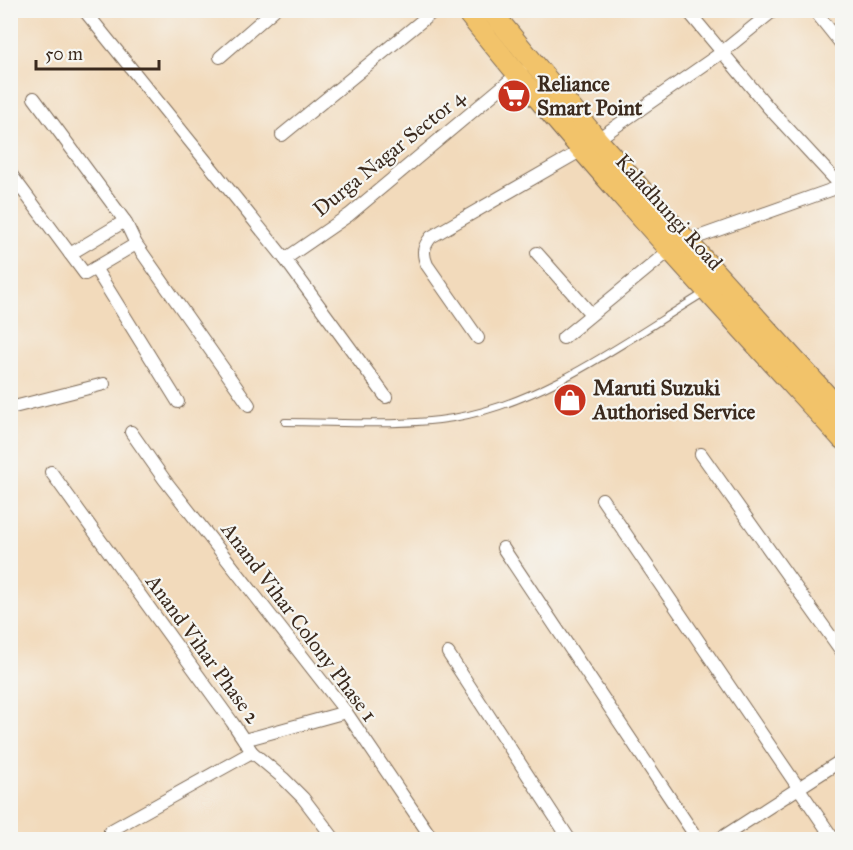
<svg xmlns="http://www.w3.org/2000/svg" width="853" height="850" viewBox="0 0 853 850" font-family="'IM FELL Great Primer',serif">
<rect width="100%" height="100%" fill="#f6f6f2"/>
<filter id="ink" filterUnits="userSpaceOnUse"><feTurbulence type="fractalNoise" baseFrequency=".0167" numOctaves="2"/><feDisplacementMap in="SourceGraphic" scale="12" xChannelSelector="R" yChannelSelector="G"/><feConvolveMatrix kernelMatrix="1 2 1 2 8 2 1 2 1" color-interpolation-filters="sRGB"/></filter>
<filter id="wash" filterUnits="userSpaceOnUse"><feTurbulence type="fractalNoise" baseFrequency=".008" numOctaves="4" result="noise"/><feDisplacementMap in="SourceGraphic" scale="24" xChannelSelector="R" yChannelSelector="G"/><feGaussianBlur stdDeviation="1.35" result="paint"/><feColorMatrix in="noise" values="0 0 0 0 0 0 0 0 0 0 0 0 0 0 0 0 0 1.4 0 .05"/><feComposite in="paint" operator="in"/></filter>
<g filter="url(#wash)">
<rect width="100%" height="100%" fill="#f2dabb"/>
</g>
<g filter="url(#ink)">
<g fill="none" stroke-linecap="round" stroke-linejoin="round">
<defs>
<path id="lane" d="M285,422C341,422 398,427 453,418C544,403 627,340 704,293"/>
<g id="street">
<path d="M84,10L285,259L386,397"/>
<path d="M687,10L768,107L841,186"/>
<path d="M814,10L842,45"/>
<path d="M220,57L274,10"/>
<path d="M34,98L125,221L136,244L249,405"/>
<path d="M282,135L435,10"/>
<path d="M10,173L85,274L136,244"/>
<path d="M537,253L591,314"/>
<path d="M70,254L125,221"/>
<path d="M285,259L349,215L521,71"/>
<path d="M95,268L178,402"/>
<path d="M478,338L427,265C422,253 423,247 431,237L582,150L721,53L774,10"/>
<path d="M563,338L670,250L687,241L842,186"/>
<path d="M10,408L104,384"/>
<path d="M131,432L164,479L346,712L433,840"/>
<path d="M701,454L842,652"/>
<path d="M51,472L232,722L252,752L283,778L303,798L335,840"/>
<path d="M602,499L834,840"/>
<path d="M503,548L698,840"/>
<path d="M448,653L570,840"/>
<path d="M244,740L346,712"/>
<path d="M110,831L252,752"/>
<path d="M718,840L842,760"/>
</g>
<g id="primary">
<path d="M465,10C584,159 714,299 842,439"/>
<path d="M490,10L597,139L687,241L842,412"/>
</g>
</defs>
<use href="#lane" stroke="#7b6855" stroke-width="8"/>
<use href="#street" stroke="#7b6855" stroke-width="14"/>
<use href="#primary" stroke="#7b6855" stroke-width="22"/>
<use href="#lane" stroke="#fff" stroke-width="6"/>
<use href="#street" stroke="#fff" stroke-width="12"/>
<use href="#primary" stroke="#f2c36a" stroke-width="20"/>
</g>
</g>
<defs>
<symbol id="supermarket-disc" viewBox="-11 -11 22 22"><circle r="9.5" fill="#c8321e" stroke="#f6f6f2"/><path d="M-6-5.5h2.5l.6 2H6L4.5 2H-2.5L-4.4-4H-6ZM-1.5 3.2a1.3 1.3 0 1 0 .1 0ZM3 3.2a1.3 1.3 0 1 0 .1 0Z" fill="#fff"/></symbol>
<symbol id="shop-disc" viewBox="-11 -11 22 22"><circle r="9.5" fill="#c8321e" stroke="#f6f6f2"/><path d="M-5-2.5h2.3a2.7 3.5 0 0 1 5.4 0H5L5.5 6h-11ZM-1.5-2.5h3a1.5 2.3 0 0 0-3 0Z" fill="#fff"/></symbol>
</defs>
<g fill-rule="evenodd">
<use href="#supermarket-disc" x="495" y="77" width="38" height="38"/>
<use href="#shop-disc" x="551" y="381" width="38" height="38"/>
</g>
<g text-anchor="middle" stroke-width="4.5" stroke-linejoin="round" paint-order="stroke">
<g font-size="21" font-weight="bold" fill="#3b2a1e" stroke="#f6f6f2" text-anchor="start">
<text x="537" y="91">Reliance<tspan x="537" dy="24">Smart Point</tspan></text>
<text x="593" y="395">Maruti Suzuki<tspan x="593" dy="24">Authorised Service</tspan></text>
</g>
<g font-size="21" fill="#3b2a1e" stroke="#f6f6f2">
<text transform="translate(389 153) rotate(-39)" y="7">Durga Nagar Sector 4</text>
<text transform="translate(669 212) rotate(48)" y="7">Kaladhungi Road</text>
<text transform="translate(299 622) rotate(53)" y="7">Anand Vihar Colony Phase 1</text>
<text transform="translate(203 649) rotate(54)" y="7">Anand Vihar Phase 2</text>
</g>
</g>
<rect width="853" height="850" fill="none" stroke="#f6f6f2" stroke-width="36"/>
<path d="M36 60v9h123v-9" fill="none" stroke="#3b2a1e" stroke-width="3"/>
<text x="45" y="60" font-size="18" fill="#3b2a1e" stroke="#f6f6f2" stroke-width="4.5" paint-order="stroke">50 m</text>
</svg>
